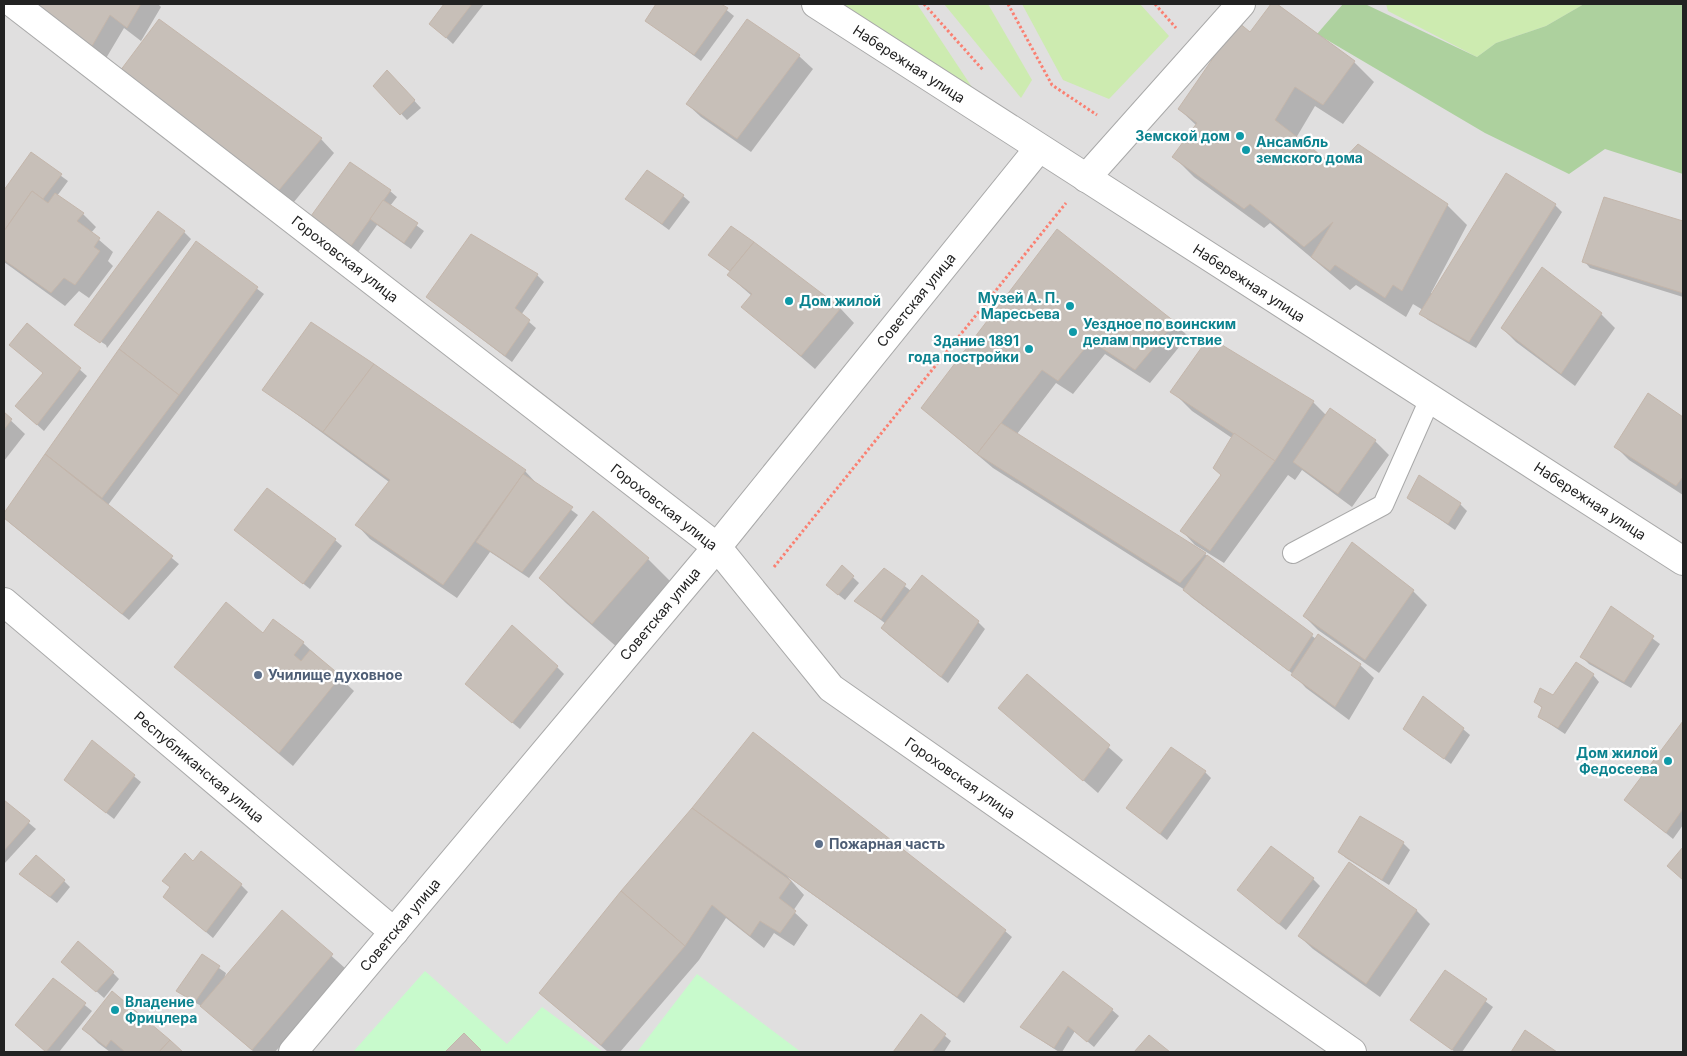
<svg xmlns="http://www.w3.org/2000/svg" width="1687" height="1056" viewBox="0 0 1687 1056" font-family="Inter,sans-serif">
<rect width="100%" height="100%" fill="#f2efe9"/>
<rect fill="#e0dfdf" x="4" y="4" width="1679" height="1048"/>
<g fill="#cdebb0">
<path d="M824,4H917L993,119Z"/>
<path d="M944,4H988L1032,80L1021,98Z"/>
<path d="M1022,4H1140L1169,36L1109,99L1063,80Z"/>
<path d="M1386,4H1584L1546,26L1496,43L1477,57L1388,11Z"/>
</g>
<path fill="#add19e" d="M1343,4H1365L1477,57L1496,43L1546,26L1584,4H1683V174L1605,149L1569,174L1485,133L1317,34Z"/>
<g fill="#c8facc">
<path d="M425,971L507,1044L542,1007L603,1052H353Z"/>
<path d="M697,974L801,1052H637Z"/>
</g>
<g fill="#0003">
<path d="M23,4H158L161,7L141,41L124,28L102,65Z"/>
<path d="M446,4H484L453,44L431,24Z"/>
<path d="M658,4H719L734,16L701,61L647,21Z"/>
<path d="M1273,4L1354,62L1374,82L1343,124L1315,106L1296,138L1337,169L1447,205L1467,225L1431,293L1433,294L1555,205L1562,212L1476,348L1428,320L1421,314L1423,310L1413,304L1406,317L1356,285L1350,290L1270,223L1264,228L1194,177L1174,157L1197,126L1179,109L1250,34Z"/>
<path d="M799,56L813,69L751,152L701,117L687,104Z"/>
<path d="M394,79L421,108L407,120L375,86Z"/>
<path d="M132,89L321,139L334,153L289,208Z"/>
<path d="M31,154L68,181L57,196L83,214L96,227L91,233L113,252L108,261L113,266L89,298L79,291L65,306L4,262V192Z"/>
<path d="M390,191L397,197L390,206L424,231L411,249L377,225L358,252L312,216Z"/>
<path d="M683,196L690,202L669,230L627,199Z"/>
<path d="M1605,199L1683,222V297L1590,268L1584,261Z"/>
<path d="M1057,231L1174,323L1188,336L1150,383L1105,354L1073,394L1056,383L1017,434L1205,554L1316,639L1360,665L1374,678L1349,720L1306,688L1293,674L1191,597L1185,590L993,468L922,408Z"/>
<path d="M184,232L191,239L107,348L106,345L75,325Z"/>
<path d="M471,235L537,275L544,282L521,315L536,328L512,362L427,297Z"/>
<path d="M196,243L264,294L108,505L179,564L129,620L10,523L4,515Z"/>
<path d="M753,243L841,309L854,323L815,369L743,307L752,296L728,275L731,272L710,255Z"/>
<path d="M1601,314L1615,328L1575,386L1516,342L1502,328Z"/>
<path d="M28,324L87,376L44,431L24,413L44,373Z"/>
<path d="M264,390L525,471L538,485L578,515L529,578L490,552L457,598L370,539L357,525L389,482Z"/>
<path d="M1172,391L1313,402L1327,416L1375,441L1389,455L1352,507L1302,470L1295,480L1288,475L1224,563L1195,545L1182,531L1222,475L1232,438L1192,411Z"/>
<path d="M1648,395L1683,419V495L1629,460L1616,447Z"/>
<path d="M4,414L25,434L4,461Z"/>
<path d="M1408,497L1460,504L1467,511L1455,530Z"/>
<path d="M235,530L335,540L342,546L310,589Z"/>
<path d="M1353,544L1413,591L1427,605L1379,673L1318,630L1304,616Z"/>
<path d="M648,559L673,584L618,648L566,603L540,578Z"/>
<path d="M842,567L859,583L845,600L835,592Z"/>
<path d="M884,570L911,591L978,622L985,629L948,683L889,635L882,628L886,624L856,601Z"/>
<path d="M1611,608L1660,644L1631,688L1589,664L1582,657Z"/>
<path d="M263,635L303,643L354,691L293,766L176,667Z"/>
<path d="M557,667L564,674L520,729L474,691Z"/>
<path d="M1593,675L1599,682L1565,734L1539,717L1543,709L1535,701L1554,697Z"/>
<path d="M1027,676L1123,760L1098,793L1000,708Z"/>
<path d="M1683,723V825L1673,839L1626,800Z"/>
<path d="M1404,729H1463L1470,735L1451,764Z"/>
<path d="M92,742L141,782L114,819L72,786Z"/>
<path d="M1205,772L1211,778L1167,840L1128,808Z"/>
<path d="M4,802L36,829L4,864Z"/>
<path d="M697,812L1005,931L1012,937L964,1003L787,876L804,895L793,911L808,925L794,946L774,933L764,948L726,918L699,960L620,1052H608L540,993Z"/>
<path d="M1403,843L1410,850L1389,885L1346,858L1339,852Z"/>
<path d="M193,863L241,885L248,892L213,938L172,903L171,888L164,881Z"/>
<path d="M1349,864L1417,911L1430,924L1380,997L1313,949L1299,936Z"/>
<path d="M21,874L64,881L70,887L57,903Z"/>
<path d="M1313,879L1320,886L1286,930L1245,896Z"/>
<path d="M282,912L346,969L275,1052H254L203,1007L185,997L178,990L202,956L226,973L224,979Z"/>
<path d="M70,968L113,973L119,979L104,998Z"/>
<path d="M1445,971L1493,1007L1462,1052H1455L1412,1020Z"/>
<path d="M54,980L92,1011L59,1052H47L24,1031Z"/>
<path d="M112,993L181,1052H110L98,1043L84,1029Z"/>
<path d="M1112,1010L1119,1016L1094,1047L1075,1031L1062,1052H1059L1021,1027Z"/>
<path d="M921,1016L951,1041L944,1052H895Z"/>
</g>
<g fill="#c7bfb8" stroke="#c4b6ab">
<path d="M22,4H141L127,28L110,15L88,53Z"/>
<path d="M444,4H472L446,38L429,24Z"/>
<path d="M656,4H721L728,8L694,55L645,21Z"/>
<path d="M1271,4H1277L1355,61L1323,105L1295,87L1275,120L1336,167L1358,144L1448,204L1402,291L1393,285L1385,298L1335,265L1330,271L1311,257L1333,222L1304,247L1250,204L1244,209L1172,157L1197,123L1178,109L1238,22L1250,32Z"/>
<path d="M159,19L322,138L275,195L117,75Z"/>
<path d="M747,19L800,55L737,139L686,104Z"/>
<path d="M387,70L415,100L400,115L373,86Z"/>
<path d="M31,152L62,174L43,199L32,191L4,231V190Z"/>
<path d="M350,162L391,190L351,246L311,216Z"/>
<path d="M647,170L684,195L662,224L625,199Z"/>
<path d="M1506,173L1556,204L1469,342L1419,314Z"/>
<path d="M32,191L48,203L55,193L84,213L77,221L100,238L94,247L100,251L75,285L64,278L51,293L4,260V231Z"/>
<path d="M1604,197L1683,221V293L1582,262Z"/>
<path d="M383,200L418,223L404,243L370,219Z"/>
<path d="M158,211L185,231L100,343L74,325Z"/>
<path d="M731,226L754,242L730,271L708,255Z"/>
<path d="M1057,229L1175,322L1135,370L1091,341L1058,381L1042,370L977,454L921,408Z"/>
<path d="M471,234L538,274L515,308L530,320L505,356L426,297Z"/>
<path d="M196,241L258,287L179,395L119,349Z"/>
<path d="M754,242L841,308L801,356L741,307L752,294L727,275Z"/>
<path d="M1542,267L1602,313L1561,374L1501,328Z"/>
<path d="M311,322L374,364L323,432L262,390Z"/>
<path d="M27,323L81,368L37,425L15,406L43,373L9,345Z"/>
<path d="M1209,337L1314,401L1275,461L1170,392Z"/>
<path d="M119,349L179,395L102,498L45,454Z"/>
<path d="M374,364L526,470L443,585L355,525L390,480L323,432Z"/>
<path d="M1648,393L1683,417V477L1676,486L1614,447Z"/>
<path d="M1330,408L1376,440L1338,494L1293,462Z"/>
<path d="M4,412L12,419L4,430Z"/>
<path d="M1001,423L1206,553L1180,583L977,454Z"/>
<path d="M1234,433L1275,461L1210,551L1180,531L1221,475L1213,468Z"/>
<path d="M45,454L173,556L122,614L4,518V513Z"/>
<path d="M523,474L573,507L522,572L476,542Z"/>
<path d="M1419,475L1461,503L1448,524L1407,498Z"/>
<path d="M267,488L336,539L303,584L234,530Z"/>
<path d="M593,511L649,558L592,624L539,578Z"/>
<path d="M1352,542L1414,590L1365,660L1303,616Z"/>
<path d="M1207,555L1313,634L1289,671L1183,590Z"/>
<path d="M842,565L854,576L838,595L826,585Z"/>
<path d="M884,568L906,584L881,619L854,601Z"/>
<path d="M922,575L979,621L941,677L881,628Z"/>
<path d="M226,602L263,633L273,619L304,642L294,655L301,661L310,650L341,676L279,753L174,667Z"/>
<path d="M1611,606L1654,636L1624,682L1580,657Z"/>
<path d="M512,625L558,666L512,723L465,684Z"/>
<path d="M1318,634L1361,664L1335,707L1291,675Z"/>
<path d="M1576,662L1594,674L1558,728L1538,717L1542,707L1534,702L1540,688L1553,695Z"/>
<path d="M1027,674L1110,745L1083,781L998,708Z"/>
<path d="M1423,696L1464,728L1444,759L1403,729Z"/>
<path d="M1683,721V809L1666,833L1624,800Z"/>
<path d="M753,732L1006,930L957,997L692,808Z"/>
<path d="M92,740L135,775L106,813L64,780Z"/>
<path d="M1171,747L1206,771L1160,834L1126,808Z"/>
<path d="M4,800L30,821L4,851Z"/>
<path d="M692,808L791,881L779,898L796,911L780,933L760,921L750,936L712,905L685,946L621,891Z"/>
<path d="M1360,816L1404,842L1382,880L1338,852Z"/>
<path d="M1271,846L1314,878L1279,924L1237,890Z"/>
<path d="M1683,847V880L1667,866Z"/>
<path d="M201,851L242,884L206,932L163,897L170,887L162,881L185,853L193,861Z"/>
<path d="M36,855L65,880L50,897L19,874Z"/>
<path d="M1349,862L1417,910L1366,984L1298,936Z"/>
<path d="M621,891L685,946L601,1045L539,993Z"/>
<path d="M282,910L333,954L252,1050L200,1006Z"/>
<path d="M78,941L114,972L96,992L61,962Z"/>
<path d="M202,954L220,966L195,1002L176,991Z"/>
<path d="M1445,970L1487,999L1452,1050L1410,1020Z"/>
<path d="M1063,971L1113,1009L1087,1042L1068,1026L1054,1048L1020,1027Z"/>
<path d="M53,978L86,1003L46,1052L15,1025Z"/>
<path d="M112,991L170,1040L159,1052H125L111,1040L106,1047L82,1029Z"/>
<path d="M921,1014L946,1034L932,1052H893Z"/>
<path d="M1525,1030L1557,1052H1511Z"/>
<path d="M464,1033L481,1050L479,1052H445Z"/>
<path d="M1149,1035L1170,1052H1134Z"/>
<path d="M170,1040L183,1052H159Z"/>
</g>
<g fill="none" stroke-linecap="round" stroke-linejoin="round">
<defs>
<path id="service" d="M1293,553L1383,505L1430,399"/>
<path id="pedestrian" d="M1086,178L1241,4"/>
<g id="minor">
<path d="M14,4L717,547L831,688L1352,1052"/>
<path d="M816,4L1683,561"/>
<path d="M4,602L394,932"/>
<path d="M293,1052L717,547L1039,148"/>
</g>
</defs>
<use href="#service" stroke="#a9a9a9" stroke-width="22"/>
<use href="#pedestrian" stroke="#a9a9a9" stroke-width="30"/>
<use href="#minor" stroke="#a9a9a9" stroke-width="30"/>
<g stroke="#fa8072" stroke-width="3" stroke-dasharray="2.5 2.5" stroke-linecap="butt">
<path d="M924,4L983,70"/>
<path d="M1008,4L1052,85L1097,115"/>
<path d="M1155,4L1176,28"/>
<path d="M774,567L1066,203"/>
</g>
<use href="#service" stroke="#fff" stroke-width="20"/>
<use href="#pedestrian" stroke="#fff" stroke-width="28"/>
<use href="#minor" stroke="#fff" stroke-width="28"/>
</g>
<g fill="#0f9aa8" stroke="#fff" stroke-width="2">
<circle cx="1240" cy="136" r="5"/>
<circle cx="1246" cy="150" r="5"/>
<circle cx="789" cy="301" r="5"/>
<circle cx="1070" cy="306" r="5"/>
<circle cx="1073" cy="332" r="5"/>
<circle cx="1029" cy="349" r="5"/>
<circle cx="1668" cy="761" r="5"/>
<circle cx="115" cy="1010" r="5"/>
</g>
<g fill="#5c6f8a" stroke="#fff" stroke-width="2">
<circle cx="258" cy="675" r="5"/>
<circle cx="819" cy="844" r="5"/>
</g>
<g text-anchor="middle" stroke-width="4.5" stroke-linejoin="round" paint-order="stroke">
<g font-size="14" fill="#222" stroke="#fff">
<text transform="translate(909 64) rotate(33)" y="5">Набережная улица</text>
<text transform="translate(345 259) rotate(38)" y="5">Гороховская улица</text>
<text transform="translate(1249 283) rotate(33)" y="5">Набережная улица</text>
<text transform="translate(916 300) rotate(-51)" y="5">Советская улица</text>
<text transform="translate(1590 501) rotate(33)" y="5">Набережная улица</text>
<text transform="translate(664 507) rotate(38)" y="5">Гороховская улица</text>
<text transform="translate(660 614) rotate(-50)" y="5">Советская улица</text>
<text transform="translate(199 767) rotate(40)" y="5">Республиканская улица</text>
<text transform="translate(960 778) rotate(35)" y="5">Гороховская улица</text>
<text transform="translate(400 925) rotate(-50)" y="5">Советская улица</text>
</g>
<g font-size="14" font-weight="bold" fill="#0d838f" stroke="#fff" text-anchor="end">
<text x="1230" y="141">Земской дом</text>
<text x="1256" y="147" text-anchor="start">Ансамбль<tspan x="1256" dy="16">земского дома</tspan></text>
<text x="1060" y="303">Музей А. П.<tspan x="1060" dy="16">Маресьева</tspan></text>
<text x="799" y="306" text-anchor="start">Дом жилой</text>
<text x="1083" y="329" text-anchor="start">Уездное по воинским<tspan x="1083" dy="16">делам присутствие</tspan></text>
<text x="1019" y="346">Здание 1891<tspan x="1019" dy="16">года постройки</tspan></text>
<text x="1658" y="758">Дом жилой<tspan x="1658" dy="16">Федосеева</tspan></text>
<text x="125" y="1007" text-anchor="start">Владение<tspan x="125" dy="16">Фрицлера</tspan></text>
</g>
<g font-size="14" font-weight="bold" fill="#4e5e75" stroke="#fff" text-anchor="start">
<text x="268" y="680">Училище духовное</text>
<text x="829" y="849">Пожарная часть</text>
</g>
</g>
<rect width="1687" height="1056" fill="none" stroke="#222222" stroke-width="10"/>
</svg>
